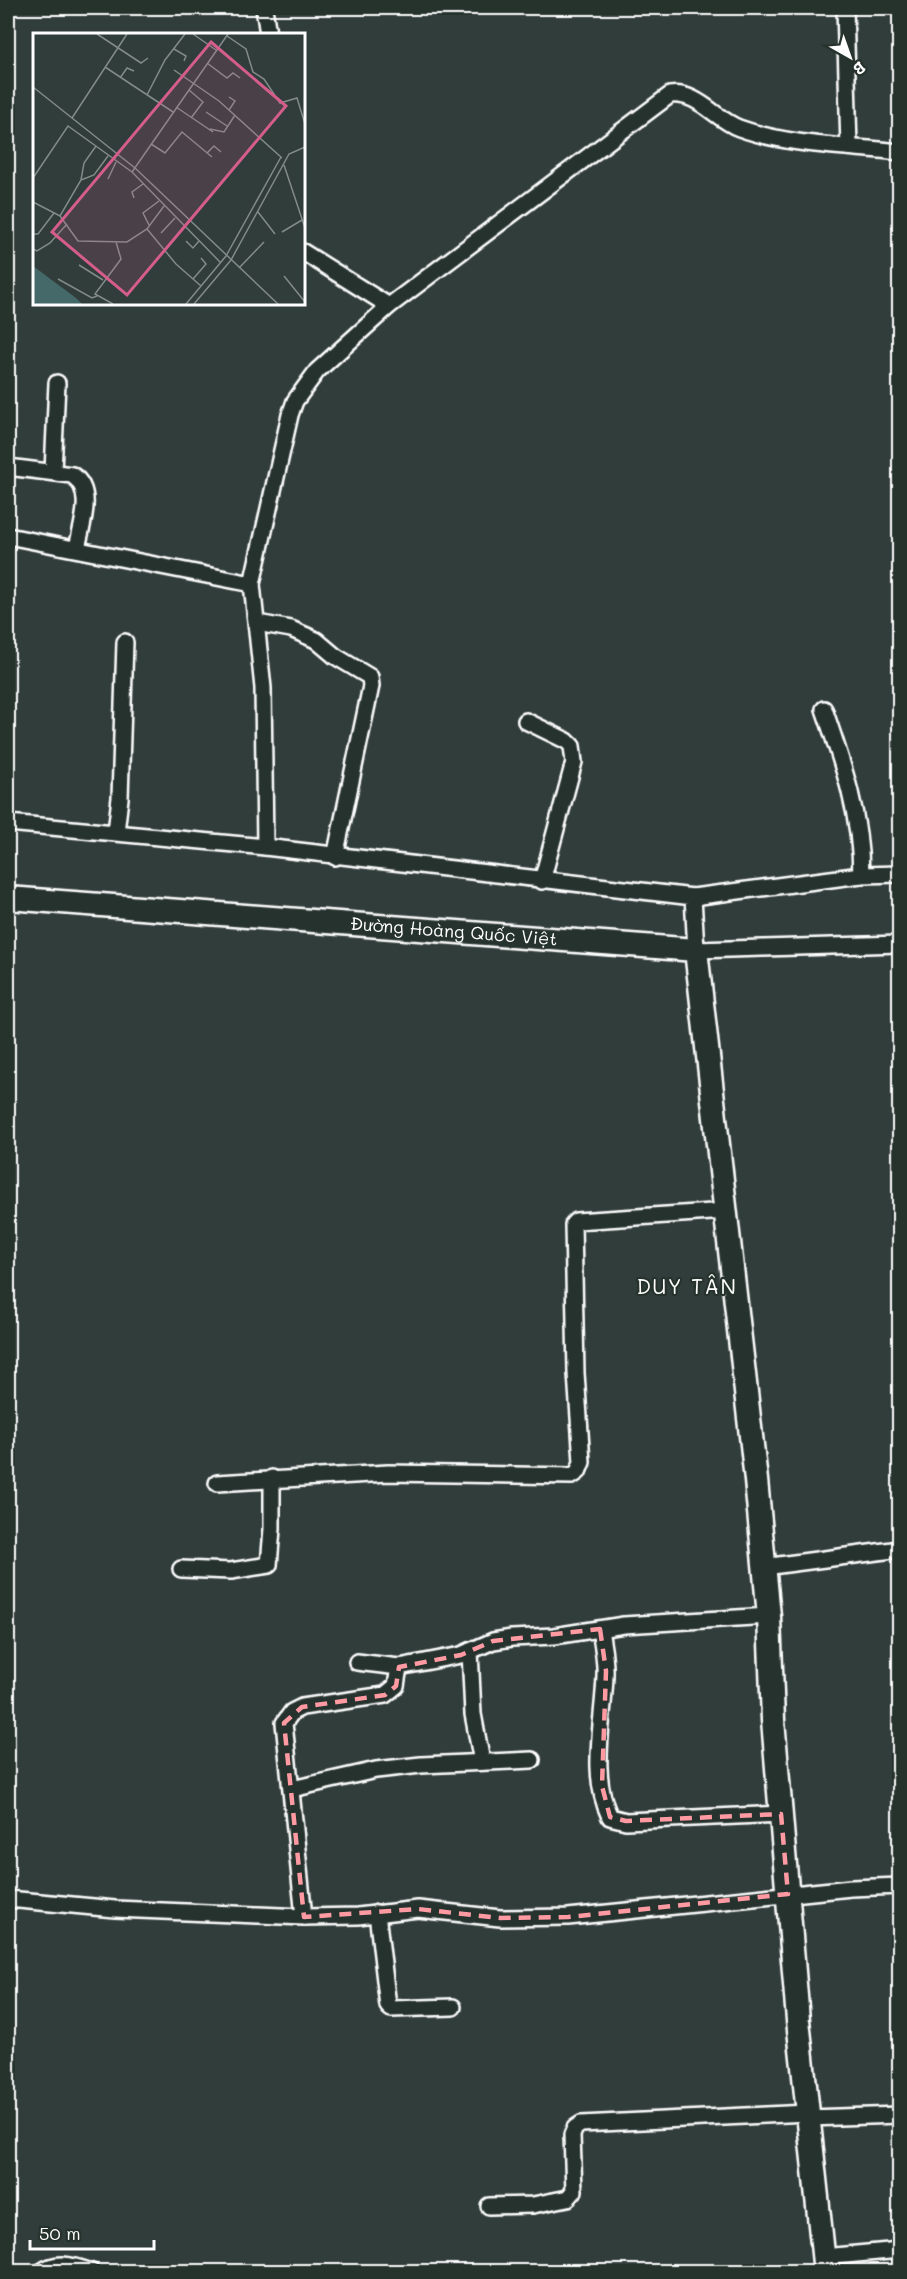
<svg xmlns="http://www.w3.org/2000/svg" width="907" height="2279" viewBox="0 0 907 2279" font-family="Mali,sans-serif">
<rect width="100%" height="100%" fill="#313d3b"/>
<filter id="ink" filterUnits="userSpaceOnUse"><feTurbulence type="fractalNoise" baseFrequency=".0167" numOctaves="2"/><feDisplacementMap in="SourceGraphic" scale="12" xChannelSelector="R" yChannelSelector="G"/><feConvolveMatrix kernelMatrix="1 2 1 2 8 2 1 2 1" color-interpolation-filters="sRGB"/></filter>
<g filter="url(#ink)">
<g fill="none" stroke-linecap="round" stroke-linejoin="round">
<defs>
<g id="street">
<path d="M264,8L268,34"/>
<path d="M845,8L849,147"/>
<path d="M303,252L389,306"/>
<path d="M8,467L72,475C95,490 82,524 77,548"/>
<path d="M53,472L57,383"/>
<path d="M8,536L252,584"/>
<path d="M257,623L291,629L316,640L335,656L370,677L371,686L335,857"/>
<path d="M824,709C843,764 861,816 861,875"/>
<path d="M526,721L567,741L572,746L574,762L542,881"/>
<path d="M8,823L265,847L693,897L696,950L900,944"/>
<path d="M116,832L120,798L125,642"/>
<path d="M265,847L263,688L252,584L290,415L295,401L317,371L389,306L670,95C697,91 715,119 739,128C789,146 847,146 900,152"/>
<path d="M693,897L861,875L900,874"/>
<path d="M217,1483L388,1473L572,1476L578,1472L582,1462L576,1373L573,1224L576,1221L727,1211"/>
<path d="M764,1567L900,1549"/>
<path d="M181,1569L231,1571L269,1565L272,1529V1478"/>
<path d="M600,1629C602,1644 606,1660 605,1675C604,1720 589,1774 610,1817L626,1821L781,1814"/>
<path d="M470,1651L473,1714L482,1762"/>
<path d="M357,1662L399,1667L461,1655L493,1641L512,1638L554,1636L624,1625L769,1616"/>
<path d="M292,1789L376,1770L421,1765L532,1760"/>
<path d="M8,1899L115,1909L304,1917L358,1916L418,1909L500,1918L568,1917L851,1888L900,1886"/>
<path d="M377,1913L388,2006L391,2009L453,2007"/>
<path d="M304,1917L284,1723L292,1712L302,1707L385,1695L396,1686L399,1667"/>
<path d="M808,2118L900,2115"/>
<path d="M489,2206L533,2205L568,2198L574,2191L572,2135L575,2128L581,2124L808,2113"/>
<path d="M824,2257L900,2250"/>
<path d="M41,2272C57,2260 74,2266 92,2272"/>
</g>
<g id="secondary">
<path id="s1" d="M8,898L696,950L756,1480L769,1616L773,1720L798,2020L825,2272"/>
</g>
</defs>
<use href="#street" stroke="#fff" stroke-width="20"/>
<use href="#secondary" stroke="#fff" stroke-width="27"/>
<use href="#street" stroke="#26332d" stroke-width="15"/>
<use href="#secondary" stroke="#26332d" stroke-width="22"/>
</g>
</g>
<path fill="none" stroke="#ff9aa2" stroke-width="4.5" stroke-dasharray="12 8" stroke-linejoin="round" d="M600,1629L606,1671L602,1786L610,1817L626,1821L781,1814L788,1894L568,1917L500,1918L418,1909L304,1917L284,1723L302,1707L385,1695L396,1686L399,1667L461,1655L493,1641Z"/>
<g text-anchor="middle" stroke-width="4.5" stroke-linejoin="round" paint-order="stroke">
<g font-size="18" fill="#fff" stroke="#26332d">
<text dy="6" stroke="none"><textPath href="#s1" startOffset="447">Đường Hoàng Quốc Việt</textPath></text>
</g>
<g font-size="21" letter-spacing="1.5" fill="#fff" stroke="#26332d">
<text x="687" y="1294">DUY TÂN</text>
</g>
</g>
<g transform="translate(33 33)">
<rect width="272" height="272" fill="#313d3b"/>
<path d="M0,233L43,265L49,271H0Z" fill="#446968"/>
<path fill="none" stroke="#838b89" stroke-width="1.5" d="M64,1L108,30L115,25M160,1L183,17M194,3L213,16L220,39L231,46L247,70L264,65L272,91M184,15L199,27M141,16L153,23L151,28M174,30L194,45L200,40L207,45M72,34L140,79M141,37L186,68L249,125M87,45L94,35L101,38M0,54L102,135L245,271M156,57L170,69L158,85M114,62L132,27L152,1M143,74L180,99M196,77L202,68L196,64M173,79L194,93M39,85L94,1M177,96L191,99L202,82M118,111L132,120L149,99L179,124M174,120L181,113L188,119M251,132L272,195M0,145L35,93L99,139M75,146L83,129M48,147L61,142L75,123M101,165L99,159L110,151M0,169L27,183L48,147L51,130L63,113M225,179L242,201M27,183L45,208L94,209L114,196L131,173M116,192L110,180L126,168M114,196L143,231L168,253M249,199L269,187M128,200L142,185M0,201H5L21,180M153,208L160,215L166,208M0,216L4,218L17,210L34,191M187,229L99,139L195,1M46,232L70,247M206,235L231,209M251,243L272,269M25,246L59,265L64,263M160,246L173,231L168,225M80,271L62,261L88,226L83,209M153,271L193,223L248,124M161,271L198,227L256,121L272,114"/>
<path fill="#d45d8c" fill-opacity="0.15" stroke="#d45d8c" stroke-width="3" d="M178,9L253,73L94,262L19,199Z"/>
<rect width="272" height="272" fill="none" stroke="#fff" stroke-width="3"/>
</g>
<rect width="907" height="2279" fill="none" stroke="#26332d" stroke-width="30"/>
<rect x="15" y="15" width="877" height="2249" fill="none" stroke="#fff" stroke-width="2" filter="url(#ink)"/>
<g transform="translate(850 57) rotate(140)" stroke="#26332d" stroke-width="4.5" paint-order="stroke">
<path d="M0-4.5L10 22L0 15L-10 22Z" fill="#ffffff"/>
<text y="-9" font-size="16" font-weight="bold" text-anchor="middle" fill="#ffffff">B</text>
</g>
<path d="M30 2240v9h124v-9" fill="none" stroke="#ffffff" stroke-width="3"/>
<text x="39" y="2240" font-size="18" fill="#ffffff" stroke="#26332d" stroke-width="4.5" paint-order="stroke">50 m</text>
</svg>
